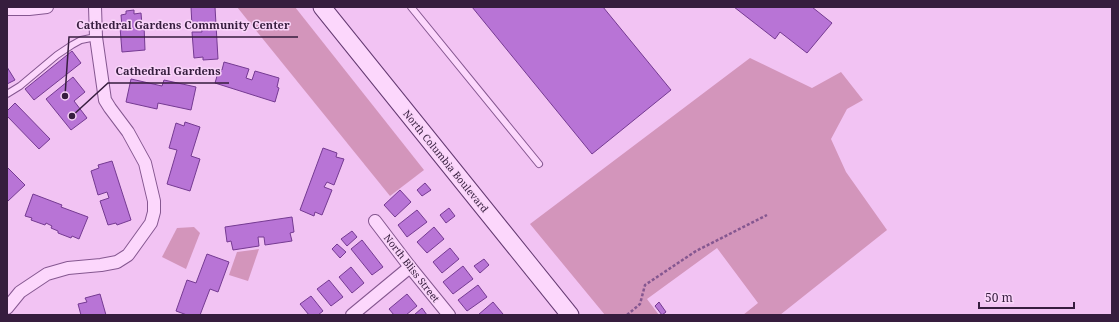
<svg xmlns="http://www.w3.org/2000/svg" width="1119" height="322" viewBox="0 0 1119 322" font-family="'Noto Serif',serif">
<rect width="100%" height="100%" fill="#f2c3f3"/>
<g fill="#d395bb">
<path d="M237,7H295L424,170L390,196Z"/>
<path d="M750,58L812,88L841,72L863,100L847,109L831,139L846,172L887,230L780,315H743L758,303L717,248L647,299L659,315H605L530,224Z"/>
<path d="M194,227L200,233L186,269L162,257L177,228Z"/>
<path d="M259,249L248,281L229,275L237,252Z"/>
</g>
<g fill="#b874d6" stroke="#753a92">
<path d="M191,7H215L218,59L203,60V57L194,58L192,32H202L201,25L192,26Z"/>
<path d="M472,7H603L671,90L592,154Z"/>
<path d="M734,7H812L832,23L807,53L780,32L775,39Z"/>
<path d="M134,10V14L141,13L142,25H144L145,50L122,52L120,27H122L121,15L126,14V11Z"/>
<path d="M72,51L81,63L34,100L25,89Z"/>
<path d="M224,62L249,69L246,78L252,80L255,71L279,78L277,87L279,88L275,102L215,83L219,69L222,70Z"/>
<path d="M7,67L15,80L7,84Z"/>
<path d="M73,77L85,92L74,101L87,118L71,130L46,99Z"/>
<path d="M131,79L162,86L164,80L196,87L191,110L158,103L157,109L126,102Z"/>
<path d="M15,103L50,139L39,149L7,116V111Z"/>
<path d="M185,122L200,127L191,156L200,159L190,191L167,184L177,150L169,148L176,123L184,126Z"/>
<path d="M323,148L337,153L336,157L344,159L334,185L327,182L324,187L332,190L322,215L315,212L314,216L300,210Z"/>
<path d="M112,161L131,220L117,225L116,223L108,225L100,201L109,198L107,192L98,195L91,171L99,168L98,165Z"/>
<path d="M7,167L25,185L8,201L7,200Z"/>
<path d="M425,183L431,190L422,196L417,190Z"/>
<path d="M400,190L411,202L395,217L384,205Z"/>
<path d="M33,194L62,205L61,207L88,217L79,239L72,236L71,238L58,233V231L51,228L52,226L46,223L45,225L31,220L32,218L25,216Z"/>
<path d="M449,208L455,216L446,223L440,215Z"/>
<path d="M417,210L427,222L407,237L398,225Z"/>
<path d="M292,217L294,232L290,233L292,241L265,245L264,237H258L259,246L233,250L231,241L227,242L225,227Z"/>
<path d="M434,227L444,239L427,253L417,242Z"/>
<path d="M352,231L357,237L347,246L341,239Z"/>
<path d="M362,240L383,267L372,275L351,249Z"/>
<path d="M337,244L346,252L340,258L332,249Z"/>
<path d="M450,248L459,259L442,273L433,262Z"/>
<path d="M207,254L229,262L218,292L210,289L200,315H187L176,311L187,280L196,283Z"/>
<path d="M484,259L489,265L480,273L474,266Z"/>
<path d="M463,266L473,279L453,294L443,282Z"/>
<path d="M351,267L364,283L352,293L339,277Z"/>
<path d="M329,280L343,297L331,306L317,289Z"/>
<path d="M478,285L487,297L467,311L458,300Z"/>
<path d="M100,294L106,315H81L78,304L87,302L85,298Z"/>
<path d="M407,294L417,306L406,315H394L389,309Z"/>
<path d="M311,296L323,311L318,315H309L300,304Z"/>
<path d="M493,302L503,314V315H478Z"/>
<path d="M659,302L666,312L662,315L655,306Z"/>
<path d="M422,308L427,315H414Z"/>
</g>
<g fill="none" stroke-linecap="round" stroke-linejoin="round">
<defs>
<g id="service">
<path d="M411,7L539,164"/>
<path d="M7,94L20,86L57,55L72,45L81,40L96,37"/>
</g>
<g id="minor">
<path d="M7,9H29L47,7"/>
<path d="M375,221L410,267L449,315"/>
<path d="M7,308L20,292L47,274L68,268L101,265L117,262L128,255L151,223L154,212V201L145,163L128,132L110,108L105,100L96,37L95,7"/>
<path d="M352,315L410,267"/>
</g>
<path id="secondary" d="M322,7L570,315"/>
</defs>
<use href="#service" stroke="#855790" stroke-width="8"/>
<use href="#minor" stroke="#855790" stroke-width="14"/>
<use href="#secondary" stroke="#653a72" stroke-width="19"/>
<path stroke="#855790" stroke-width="2.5" stroke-dasharray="3 2" stroke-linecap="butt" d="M627,315L640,304L645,285L696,251L767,215"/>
<use href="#service" stroke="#fcd7fc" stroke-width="6"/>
<use href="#minor" stroke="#fcd7fc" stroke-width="12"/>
<use href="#secondary" stroke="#fcd7fc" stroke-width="17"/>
</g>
<g text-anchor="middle" stroke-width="3" stroke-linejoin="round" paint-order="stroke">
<g font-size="10" fill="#361d3e" stroke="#f9d4f9">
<text transform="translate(446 161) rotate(51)" y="4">North Columbia Boulevard</text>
<text transform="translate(412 268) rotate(52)" y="4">North Bliss Street</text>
</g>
</g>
<path fill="none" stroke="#361d3e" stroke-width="1.5" d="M65 96L69 37H298M72 116L108 83H229"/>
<g fill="#361d3e" stroke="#f9d4f9" stroke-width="1.5">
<circle cx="65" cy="96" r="4"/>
<circle cx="72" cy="116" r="4"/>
</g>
<g font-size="11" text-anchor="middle" font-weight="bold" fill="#361d3e" stroke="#f9d4f9" stroke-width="3" stroke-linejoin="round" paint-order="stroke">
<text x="183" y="29">Cathedral Gardens Community Center</text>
<text x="168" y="75">Cathedral Gardens</text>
</g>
<rect width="1119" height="322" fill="none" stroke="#361d3e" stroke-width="16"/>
<path d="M979 302v6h95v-6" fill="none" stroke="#361d3e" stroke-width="2"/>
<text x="985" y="302" font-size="12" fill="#361d3e" stroke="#f9d4f9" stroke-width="3" paint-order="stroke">50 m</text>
</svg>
